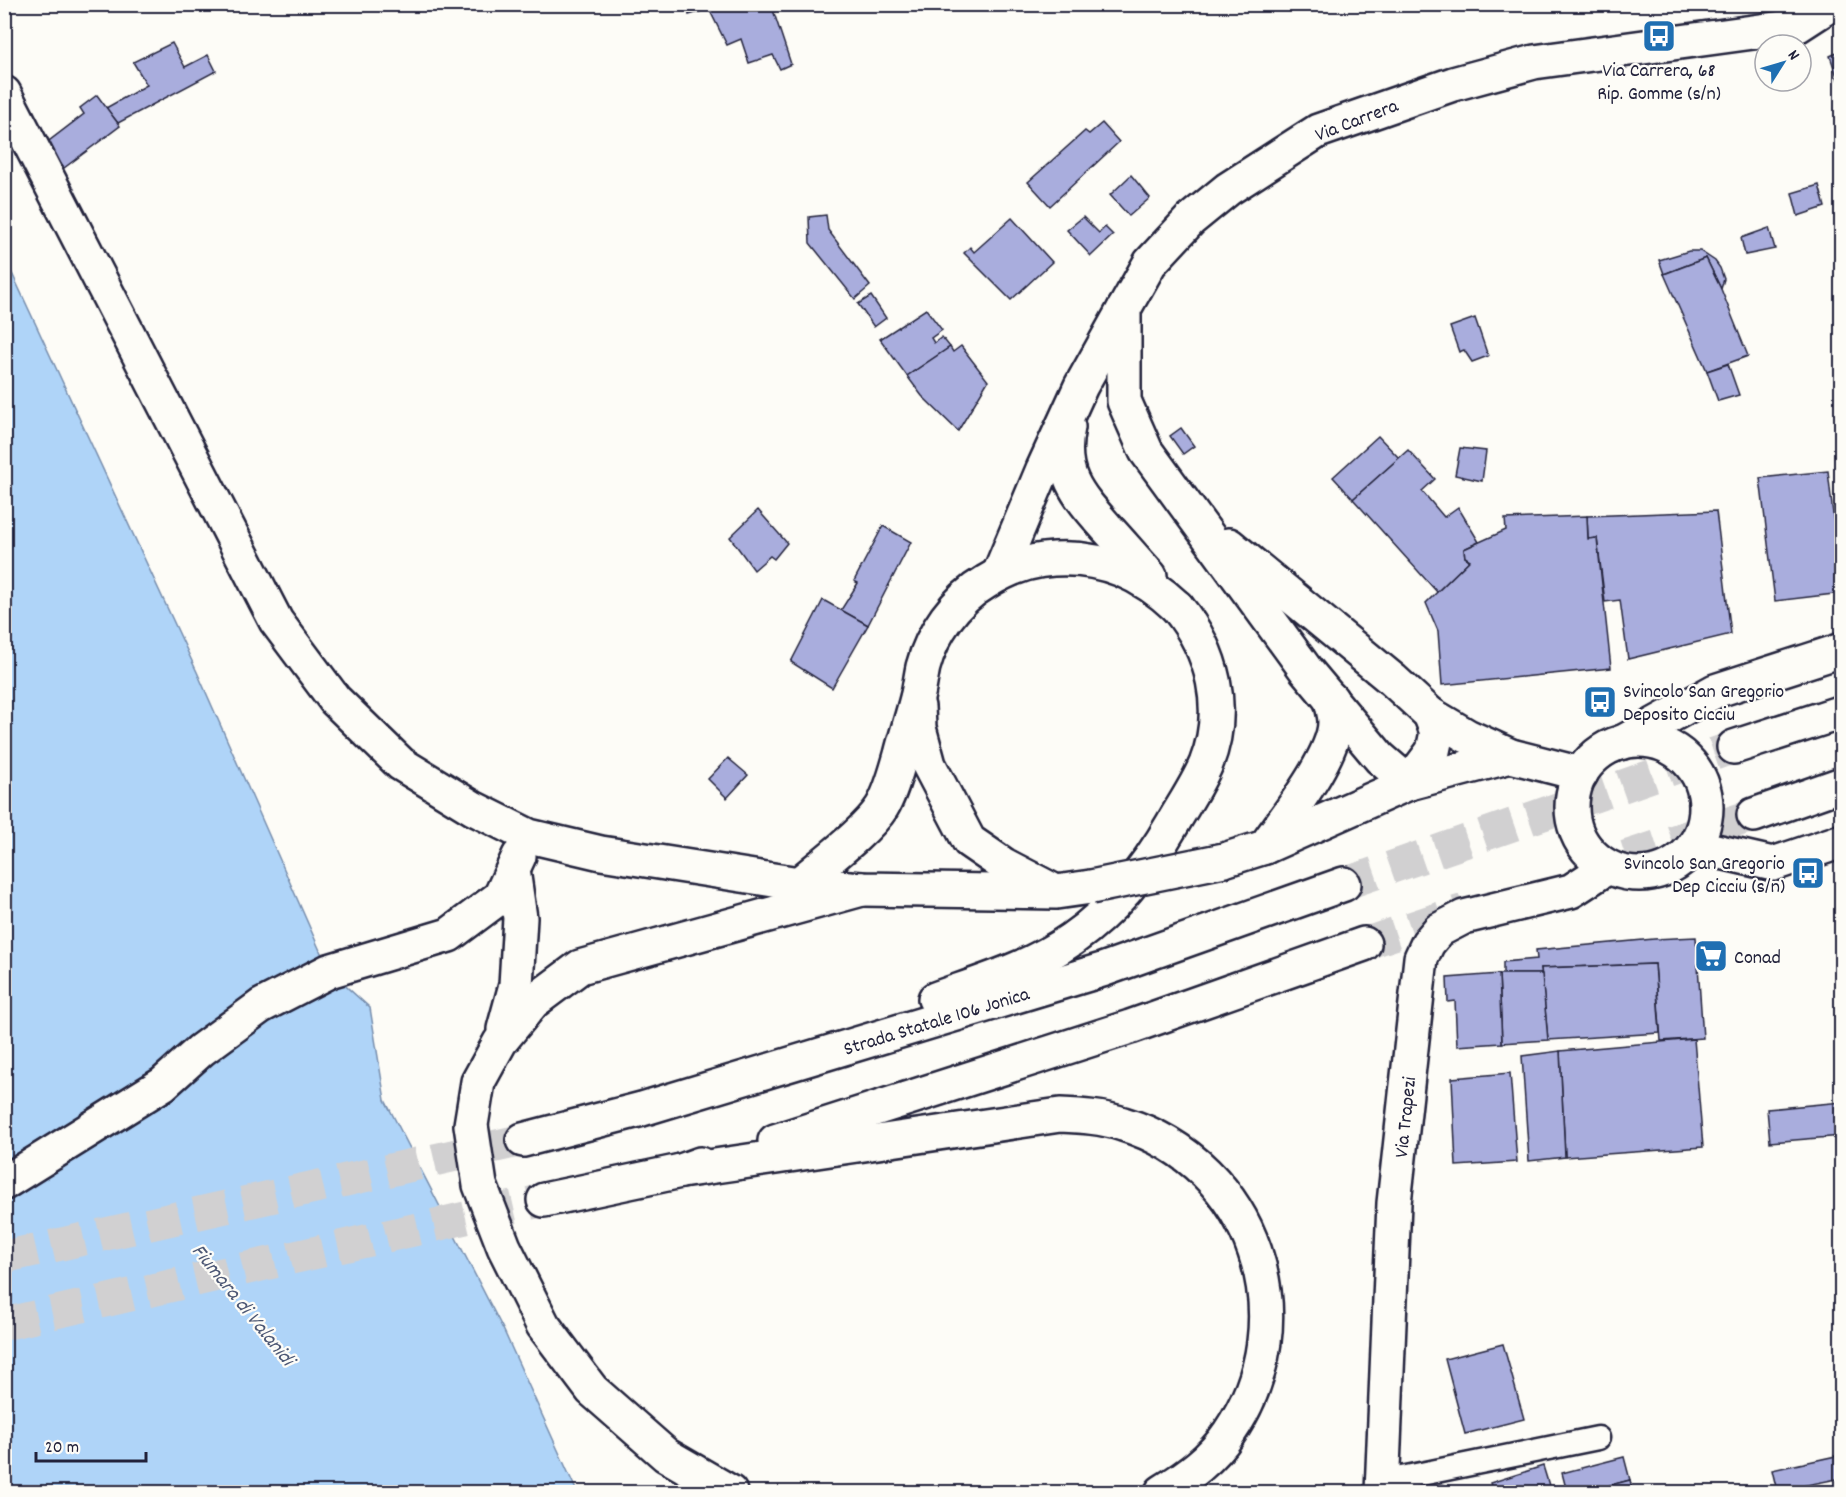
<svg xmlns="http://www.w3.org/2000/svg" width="1846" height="1497" viewBox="0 0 1846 1497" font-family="Dekko,sans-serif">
<rect width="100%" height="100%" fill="#fdfcf7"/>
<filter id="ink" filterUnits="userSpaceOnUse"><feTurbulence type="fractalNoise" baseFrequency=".0167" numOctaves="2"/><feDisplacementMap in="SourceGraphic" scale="12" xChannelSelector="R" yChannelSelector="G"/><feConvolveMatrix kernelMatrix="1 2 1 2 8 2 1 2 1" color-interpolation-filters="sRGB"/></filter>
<g filter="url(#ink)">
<path fill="#afd4f8" stroke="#778dac" stroke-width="1.5" d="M4,256L197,672L329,971L370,1008L385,1100L504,1331L577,1492H5Z"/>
<g fill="#a9addd" stroke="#22223b" stroke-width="1.5">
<path d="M687,4H771L791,64L780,69L773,55L749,63L741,39L727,45L709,9L689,15Z"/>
<path d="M172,43L185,67L208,55L216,71L118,123L106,108L147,85L133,62Z"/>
<path d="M1839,52L1842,58V81L1839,82L1830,56Z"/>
<path d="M97,95L120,126L64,168L45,144L84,114L80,108Z"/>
<path d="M1102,123L1119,142L1050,206L1028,182L1085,131L1089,134Z"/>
<path d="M1131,175L1150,198L1129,216L1110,195Z"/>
<path d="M1819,185L1825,207L1798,216L1792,193Z"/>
<path d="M826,215L828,230L870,286L855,299L810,243L809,217Z"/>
<path d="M1083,217L1099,233L1105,227L1113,235L1091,256L1067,230Z"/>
<path d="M1012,218L1052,262L1011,300L964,253L970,247L974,252Z"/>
<path d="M1769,228L1775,249L1745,255L1741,238Z"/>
<path d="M1689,251H1700L1715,261L1720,268L1724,279L1721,289L1706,258L1664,274L1659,260Z"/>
<path d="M1706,258L1721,289L1748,356L1707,371L1664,274Z"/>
<path d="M871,296L886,318L874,327L858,304Z"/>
<path d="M926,309L942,330L931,338L934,343L942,337L950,347L907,376L880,339Z"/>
<path d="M1475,318L1488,356L1472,362L1464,350L1459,352L1450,327Z"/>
<path d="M961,346L988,381L958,431L922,396L907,376L950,347L953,352Z"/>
<path d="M1728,364L1739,395L1718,401L1707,371Z"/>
<path d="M1181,428L1194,446L1183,454L1170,436Z"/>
<path d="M1378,436L1399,458L1353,499L1333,477Z"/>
<path d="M1460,448L1486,451L1482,481L1455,475Z"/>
<path d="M1408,450L1435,479L1422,491L1444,517L1458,507L1479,542L1464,549L1465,557L1470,560L1437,592L1353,499Z"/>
<path d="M1828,471L1842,593L1775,601L1760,478Z"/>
<path d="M758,510L787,543L774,559L770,556L754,570L730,537Z"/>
<path d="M1716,511L1731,634L1628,659L1620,600L1605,602L1597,538L1588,539L1587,516Z"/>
<path d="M1587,516L1588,539L1597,538L1611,668L1442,685L1438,631L1426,603L1470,560L1465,557L1464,549L1506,530L1505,519Z"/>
<path d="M883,526L911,542L868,625L841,610L858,583L854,581Z"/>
<path d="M823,600L868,625L832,688L791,662Z"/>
<path d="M728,758L748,775L727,798L708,779Z"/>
<path d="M1696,937L1703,1038L1661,1041L1655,964L1541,968L1542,974H1503V962L1537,959L1536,950L1654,939Z"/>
<path d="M1655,964L1660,1033L1548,1040L1541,968Z"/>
<path d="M1499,974H1542L1548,1040L1502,1043Z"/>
<path d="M1499,974L1502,1043L1457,1046L1455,1001L1448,1002L1447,978Z"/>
<path d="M1694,1039L1703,1147L1565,1157L1560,1051Z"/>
<path d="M1560,1051L1565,1157L1529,1161L1522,1056Z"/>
<path d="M1510,1073L1517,1162L1456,1166L1452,1078Z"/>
<path d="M1842,1102V1136L1770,1142L1767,1109Z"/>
<path d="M1503,1344L1524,1419L1465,1434L1445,1359Z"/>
<path d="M1836,1456L1842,1478L1777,1491L1772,1470Z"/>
<path d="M1624,1457L1630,1480L1585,1492H1567L1562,1473Z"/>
<path d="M1543,1466L1551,1492H1493L1490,1483Z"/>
<path d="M1630,1480L1633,1492H1585Z"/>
</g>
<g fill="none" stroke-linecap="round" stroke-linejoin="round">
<g stroke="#d1d0d1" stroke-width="33" stroke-dasharray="33 16" stroke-linecap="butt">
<path d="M1579,872L1754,815"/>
<path d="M1344,884L1734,747"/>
<path d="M1364,944L1464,910"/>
<path d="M4,1257L523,1140"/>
<path d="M4,1324L544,1200"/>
</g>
<defs>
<path id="service" d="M1382,1482L1598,1438"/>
<g id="minor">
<path d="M4,93L276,621L335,700L401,764L473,808L529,836L601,853L799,884L862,889L1056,892L1091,887"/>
<path d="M1068,427C1058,473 1077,494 1106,527C1121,543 1135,560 1150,576"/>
<path d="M999,574L1043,469L1081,386L1124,309"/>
<path d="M918,707L919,728L929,765L969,841L1004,865L1050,889"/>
<path d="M1265,847C1285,818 1335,756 1335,722C1335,715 1332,706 1331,699"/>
<path d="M1224,860L1265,847L1409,783"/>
<path d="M799,884C822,864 867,831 882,807C891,792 896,772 901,755C906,735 913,715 918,694C920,685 921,676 923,667C932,633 955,600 986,582C1007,569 1030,560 1054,559C1103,556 1142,574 1177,607"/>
<path d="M4,1183L163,1084L201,1050L261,1006L329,971L449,935L500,897L519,856"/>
</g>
<g id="tertiary">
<path d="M1229,545L1393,680L1430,714L1467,736L1511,756L1581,774"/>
<circle cx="1639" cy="807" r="67"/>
<path d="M1623,742L1715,691L1842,650"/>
<path d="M1409,783L1380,758L1306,670L1146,451L1124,401V309L1150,263L1190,220L1228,189L1318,131L1453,84L1534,62L1797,26L1831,4"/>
<path d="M1409,783L1511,756"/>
<path d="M1409,783L1433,751L1437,732L1430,714"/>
<path d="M1694,846L1773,864L1842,841"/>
<path d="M1382,1492L1394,1203L1421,958L1428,943L1439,930L1464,917L1571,891L1608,867"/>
</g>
<g id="trunk">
<path d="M1734,747L1842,712"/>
<path d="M1754,815L1842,784"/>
<path d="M935,999C982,982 1031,968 1072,939C1115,909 1147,868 1173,823C1184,804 1197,785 1206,764C1228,709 1213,651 1177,607"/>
<path d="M504,1029L516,985L520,918L513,870"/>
<path d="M523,1140L642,1109L1102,970L1344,884"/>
<path d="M775,1141L1130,1027L1364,944"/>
<path d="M681,1171L1060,1115C1081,1116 1102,1117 1123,1124C1255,1164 1307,1320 1229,1433C1212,1459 1188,1476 1162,1492"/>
<path d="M544,1200L681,1171L700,1164"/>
<path d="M730,1492L666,1455L592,1390L543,1325L504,1247L480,1185L471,1125L478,1082L500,1042L533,1002L580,967L862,889"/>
</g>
</defs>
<use href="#service" stroke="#22223b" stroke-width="27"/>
<use href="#minor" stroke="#22223b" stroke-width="38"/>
<use href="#tertiary" stroke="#22223b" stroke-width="38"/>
<use href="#trunk" stroke="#22223b" stroke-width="38"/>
<use href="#service" stroke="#fdfcf7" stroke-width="22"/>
<use href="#minor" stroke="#fdfcf7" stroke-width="33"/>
<use href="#tertiary" stroke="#fdfcf7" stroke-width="33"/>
<use href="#trunk" stroke="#fdfcf7" stroke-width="33"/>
<defs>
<path id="minor-bridge" d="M1091,887L1224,860"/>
</defs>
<use href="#minor-bridge" stroke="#22223b" stroke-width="38" stroke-linecap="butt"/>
<use href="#minor-bridge" stroke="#fdfcf7" stroke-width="33"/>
</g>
</g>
<defs>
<symbol id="bus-square" viewBox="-11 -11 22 22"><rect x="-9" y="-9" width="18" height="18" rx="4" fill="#1f6fb2" stroke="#fdfcf7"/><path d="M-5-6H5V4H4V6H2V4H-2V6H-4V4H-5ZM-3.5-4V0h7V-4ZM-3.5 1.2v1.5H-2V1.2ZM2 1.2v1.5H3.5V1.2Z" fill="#fff"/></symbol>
<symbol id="supermarket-square" viewBox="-11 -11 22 22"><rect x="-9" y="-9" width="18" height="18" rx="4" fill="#1f6fb2" stroke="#fdfcf7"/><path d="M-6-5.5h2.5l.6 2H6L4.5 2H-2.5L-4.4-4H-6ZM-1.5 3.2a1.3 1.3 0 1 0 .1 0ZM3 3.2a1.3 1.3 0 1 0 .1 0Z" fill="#fff"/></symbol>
</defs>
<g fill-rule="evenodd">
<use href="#bus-square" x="1640" y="17" width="38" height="38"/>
<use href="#bus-square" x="1581" y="683" width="38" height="38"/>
<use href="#bus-square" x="1789" y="854" width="38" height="38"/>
<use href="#supermarket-square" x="1692" y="937" width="38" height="38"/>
</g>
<g text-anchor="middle" stroke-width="4.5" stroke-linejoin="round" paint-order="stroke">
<g font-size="20" fill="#22223b" stroke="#fdfcf7" text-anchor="start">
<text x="1659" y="76" text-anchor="middle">Via Carrera, 68<tspan x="1659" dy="23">Rip. Gomme (s/n)</tspan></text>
<text x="1623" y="697">Svincolo San Gregorio<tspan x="1623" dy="23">Deposito Cicciu</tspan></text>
<text x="1785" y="869" text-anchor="end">Svincolo San Gregorio<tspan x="1785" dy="23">Dep Cicciu (s/n)</tspan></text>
<text x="1734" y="963">Conad</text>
</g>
<g font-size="20" fill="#22223b" stroke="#fdfcf7">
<text transform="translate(1356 119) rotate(-21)" y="7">Via Carrera</text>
<text transform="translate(936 1020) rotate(-17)" y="7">Strada Statale 106 Jonica</text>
<text transform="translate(1404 1117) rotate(-84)" y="7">Via Trapezi</text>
</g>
<g font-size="21" font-style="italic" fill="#4c5774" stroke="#fdfcf7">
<text transform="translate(244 1304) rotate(51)" y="7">Fiumara di Valanidi</text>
</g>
</g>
<rect width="1846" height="1497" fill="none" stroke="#fdfcf7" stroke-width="24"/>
<rect x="12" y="12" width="1822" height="1473" fill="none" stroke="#22223b" stroke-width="2" filter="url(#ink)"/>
<g transform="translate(1783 63) rotate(53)"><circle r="28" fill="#fdfcf7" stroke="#a5a5ac" stroke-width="1.5"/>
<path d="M0-4.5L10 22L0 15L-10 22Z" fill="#1f6fb2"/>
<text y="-9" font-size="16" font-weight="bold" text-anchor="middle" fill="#22223b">N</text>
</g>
<path d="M36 1452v9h110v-9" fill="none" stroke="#22223b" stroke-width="3"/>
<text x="45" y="1452" font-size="18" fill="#22223b" stroke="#fdfcf7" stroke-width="4.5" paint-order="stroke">20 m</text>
</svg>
